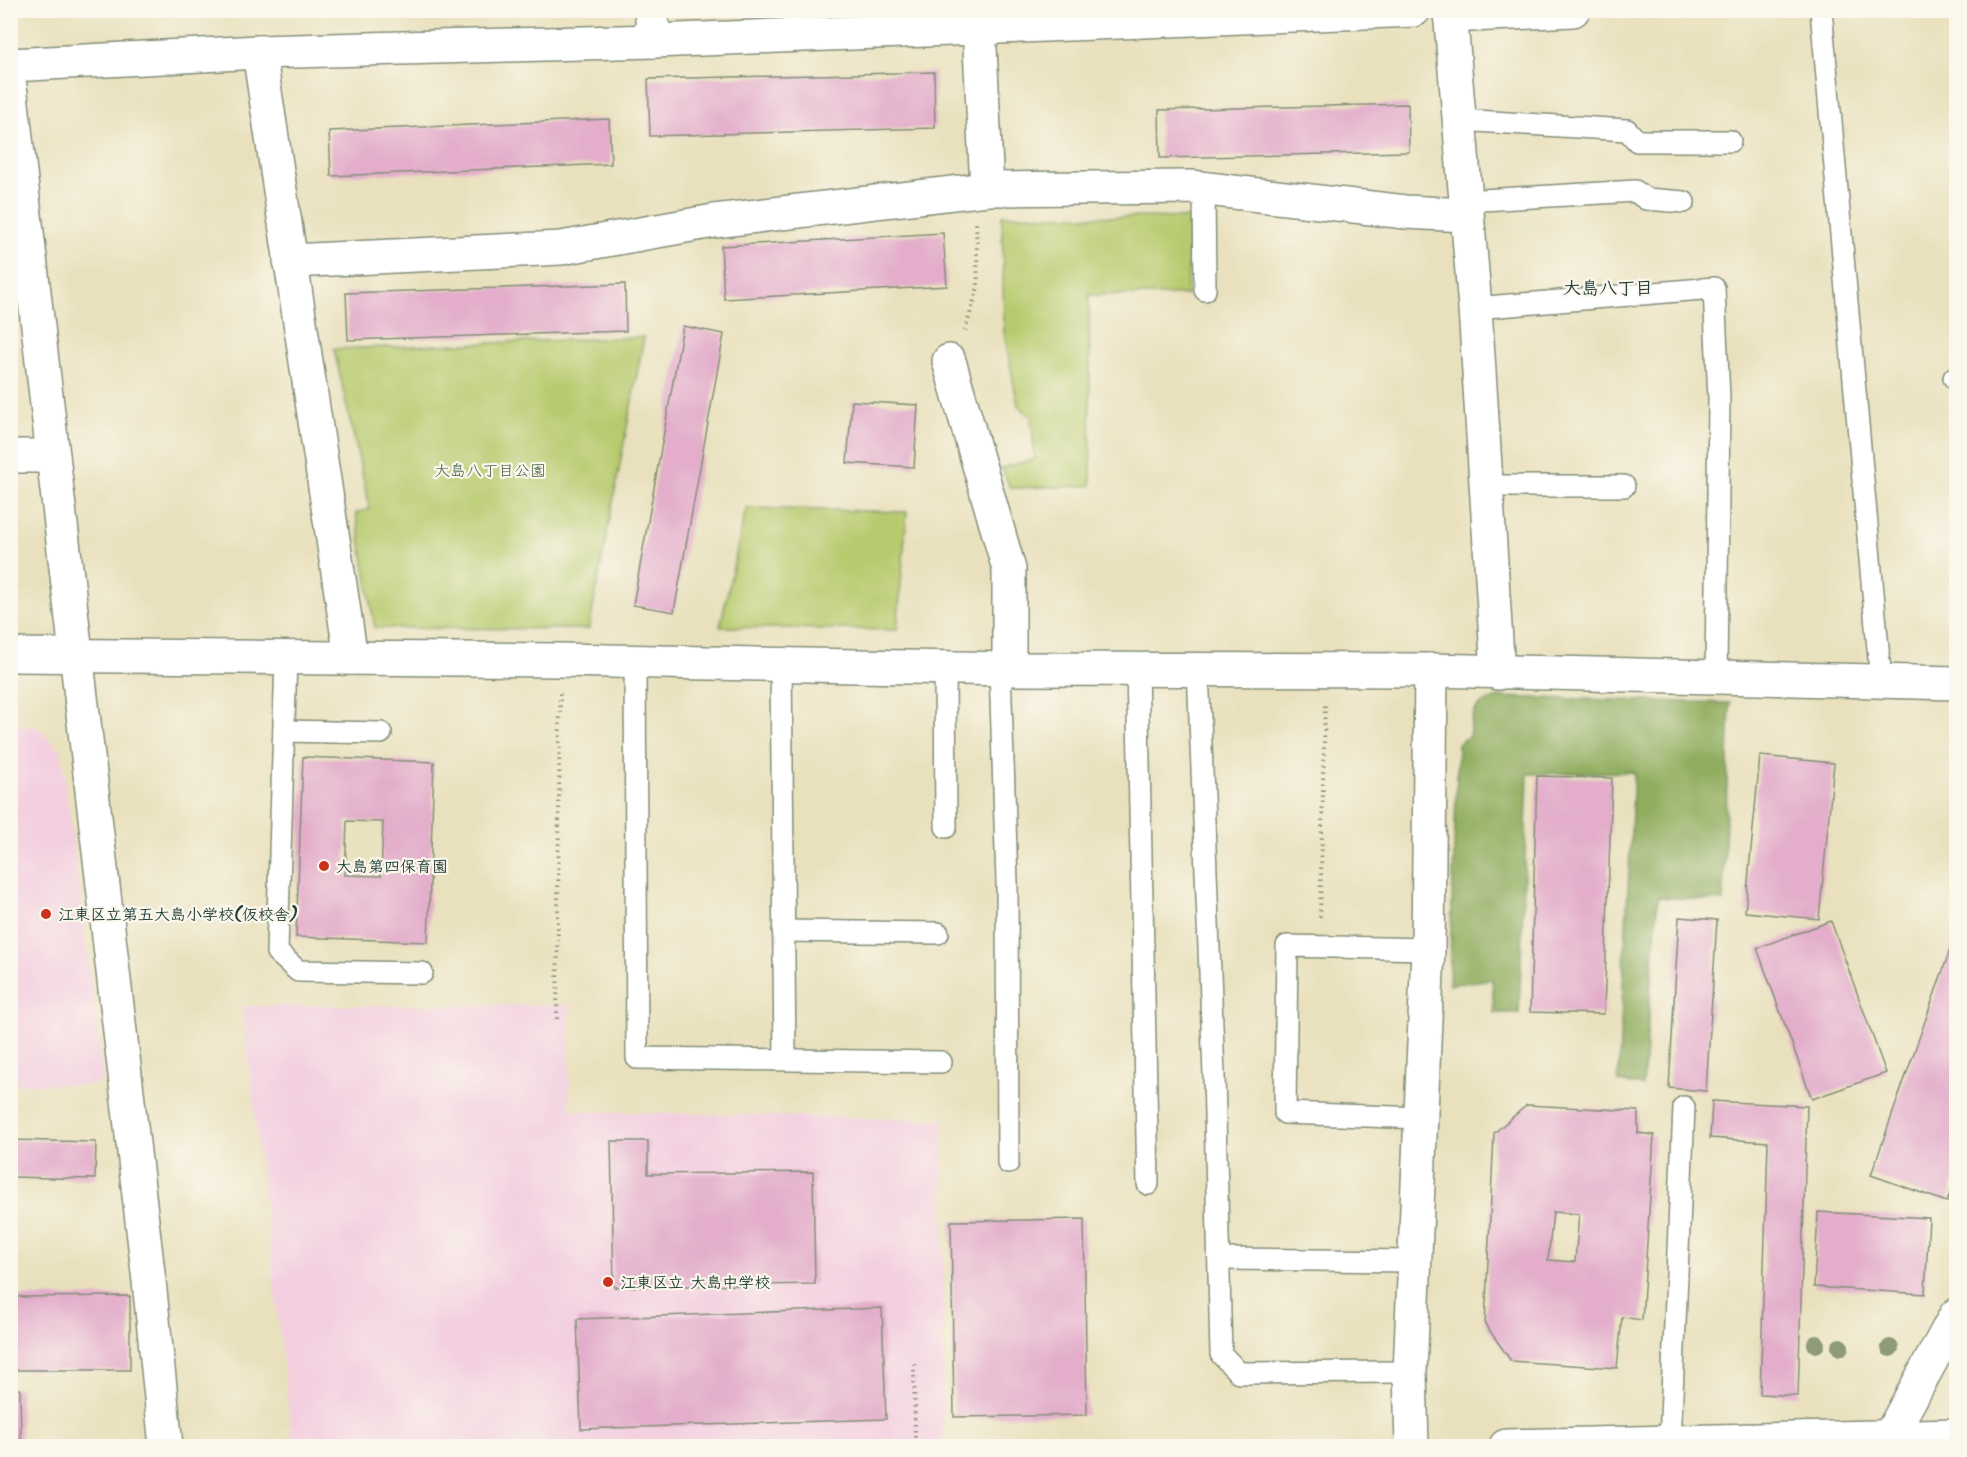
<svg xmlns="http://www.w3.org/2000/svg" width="1967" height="1457" viewBox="0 0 1967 1457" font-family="Kalam,'Klee One',sans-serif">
<rect width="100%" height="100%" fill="#fbf7ec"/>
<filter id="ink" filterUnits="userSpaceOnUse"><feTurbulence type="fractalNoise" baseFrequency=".0167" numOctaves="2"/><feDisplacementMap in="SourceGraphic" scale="12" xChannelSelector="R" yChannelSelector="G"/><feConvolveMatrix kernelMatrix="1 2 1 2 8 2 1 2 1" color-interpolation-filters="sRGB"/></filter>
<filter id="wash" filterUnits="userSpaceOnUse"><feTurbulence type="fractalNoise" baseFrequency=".008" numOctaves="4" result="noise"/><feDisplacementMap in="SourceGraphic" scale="24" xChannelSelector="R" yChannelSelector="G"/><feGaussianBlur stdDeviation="1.35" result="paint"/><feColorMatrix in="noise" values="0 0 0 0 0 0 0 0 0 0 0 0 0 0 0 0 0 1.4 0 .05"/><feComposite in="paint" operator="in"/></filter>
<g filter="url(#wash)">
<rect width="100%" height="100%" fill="#e9e1be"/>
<g fill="#f3cfe0">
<path d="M11,726L36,727L61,750L103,1078L94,1085L11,1084Z"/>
<path d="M569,1005L570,1111L943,1120V1444L293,1446L242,1006Z"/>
</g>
<g fill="#b7ca6d" stroke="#6b8450" stroke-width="1.5">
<path d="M1002,215L1190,218L1187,295H1089L1091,486L1010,488L1002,468L1035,459L1031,417L1018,405L1004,333Z"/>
<path d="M644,337L589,629L375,628L356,513L370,509L334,349Z"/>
<path d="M746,508L907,512L897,630L720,627Z"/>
</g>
<path fill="#91ae60" stroke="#58764a" stroke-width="1.5" d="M1499,697L1730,703L1723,901L1658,897L1643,1086L1618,1082L1634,772L1528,774L1519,1013H1494L1492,979L1449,985L1458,744L1469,736C1473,711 1473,704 1499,697Z"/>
<g id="blocks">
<g fill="#e3adcb" fill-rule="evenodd">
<path d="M934,72L935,128L650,136L648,79Z"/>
<path d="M1408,104L1409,152L1160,158L1159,110Z"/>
<path d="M609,119L611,164L331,176L329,131Z"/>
<path d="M943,233L947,286L724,299L721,246Z"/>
<path d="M625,284L626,331L348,340L346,293Z"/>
<path d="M683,326L724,334L674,612L633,605Z"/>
<path d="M852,401L918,405L914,467L847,463Z"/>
<path d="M1760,756L1834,763L1819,919L1745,912Z"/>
<path d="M303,757L434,762L428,942L296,937ZM347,821L383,822L381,876L345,875Z"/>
<path d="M1537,776L1612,778L1604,1014L1530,1012Z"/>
<path d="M1679,917L1717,920L1706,1091L1669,1088Z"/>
<path d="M1831,921L1886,1073L1812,1099L1757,948Z"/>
<path d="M1956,933V1175L1947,1202L1871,1175Z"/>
<path d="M1712,1101L1807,1106L1798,1396L1760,1394L1768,1142L1710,1138Z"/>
<path d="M1527,1105L1638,1111V1133L1654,1135L1642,1320L1622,1317L1617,1368L1511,1361L1485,1324L1494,1133ZM1553,1212L1579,1214L1575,1262L1548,1260Z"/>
<path d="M10,1140L96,1142L95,1179L10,1177Z"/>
<path d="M611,1141H648V1174L813,1172L815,1284L614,1287Z"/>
<path d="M1818,1212L1929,1218L1925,1294L1814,1287Z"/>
<path d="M1084,1219L1087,1415L954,1417L951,1221Z"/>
<path d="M130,1296V1370H10V1297Z"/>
<path d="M882,1308L886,1419L581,1429L577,1319Z"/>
<path d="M10,1389H20L21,1446H10Z"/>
</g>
</g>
</g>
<g filter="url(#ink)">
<use href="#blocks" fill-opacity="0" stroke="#848f79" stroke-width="1.5"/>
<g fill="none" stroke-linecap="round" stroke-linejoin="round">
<defs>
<g id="lane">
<path d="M1821,10L1881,682"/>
<path d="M1459,120L1627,130L1637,141H1730"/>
<path d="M1204,189L1205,290"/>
<path d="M1465,201L1635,191L1646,199L1684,202"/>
<path d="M1475,308L1714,288L1719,399L1716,678"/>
<path d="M1954,378L1956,377"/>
<path d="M1486,486H1624"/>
<path d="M286,657L277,952L298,971L422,973"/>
<path d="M635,661L637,1058L941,1062"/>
<path d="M781,664L785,1059"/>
<path d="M945,667L946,827"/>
<path d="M1137,668L1148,1184"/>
<path d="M1198,668L1214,1075L1221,1354L1239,1373L1410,1372"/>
<path d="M1000,669L1007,882L1008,1163"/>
<path d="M284,731L381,733"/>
<path d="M783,931L938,933"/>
<path d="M1421,1118L1285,1113L1287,946L1428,949"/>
<path d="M1219,1259L1414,1261"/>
<path d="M1670,1442L1684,1107"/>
</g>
<g id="street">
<path d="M651,10L654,41"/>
<path d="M1450,10L1475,308L1498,673"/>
<path d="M1450,16L1573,10"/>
<path d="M979,27L987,189"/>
<path d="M259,52L351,658"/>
<path d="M10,65L259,52L654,41L1414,10"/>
<path d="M10,86L149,1281L166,1446"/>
<path d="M290,261L561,248L714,221L987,189L1191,187L1405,212L1466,215"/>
<path d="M949,361L1009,569V669"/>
<path d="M10,456H53"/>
<path d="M10,655L560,660L1009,669L1431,670L1956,683"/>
<path d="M1890,1436L1956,1315"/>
<path d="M1412,1446L1410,1372L1428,949L1431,670"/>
<path d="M1506,1446L1956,1435"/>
</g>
</defs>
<use href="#lane" stroke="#848f79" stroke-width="24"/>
<use href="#street" stroke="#848f79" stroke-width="36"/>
<g stroke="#848f79" stroke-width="4" stroke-dasharray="1.5 4.5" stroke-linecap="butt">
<path d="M965,331L978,287L976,223"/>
<path d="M1320,917L1325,703"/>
<path d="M557,1019L560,693"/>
<path d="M914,1364L915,1446"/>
</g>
<use href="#lane" stroke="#fff" stroke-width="21"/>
<use href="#street" stroke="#fff" stroke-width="33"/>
</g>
<g fill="#8f9a7a">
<circle cx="1816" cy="1344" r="9"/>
<circle cx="1840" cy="1347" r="9"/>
<circle cx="1890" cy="1348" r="9"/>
</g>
</g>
<g fill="#c8321e" stroke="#fbf7ec" stroke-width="2">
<circle cx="324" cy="866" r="6"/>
<circle cx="46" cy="914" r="6"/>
<circle cx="608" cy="1282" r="6"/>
</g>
<g text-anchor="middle" stroke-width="4.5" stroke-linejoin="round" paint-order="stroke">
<g font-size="16" fill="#456042" stroke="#fbf7ec">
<text x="490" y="476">大島八丁目公園</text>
</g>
<g font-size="16" font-weight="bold" fill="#1f3d34" stroke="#fbf7ec" text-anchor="start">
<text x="336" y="872">大島第四保育園</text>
<text x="58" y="920">江東区立第五大島小学校(仮校舎)</text>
<text x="620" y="1288">江東区立 大島中学校</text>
</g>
<g font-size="18" font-weight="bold" fill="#1f3d34" stroke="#fbf7ec">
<text x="1608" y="294">大島八丁目</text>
</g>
</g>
<rect width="1967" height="1457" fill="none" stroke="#fbf7ec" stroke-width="36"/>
</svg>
